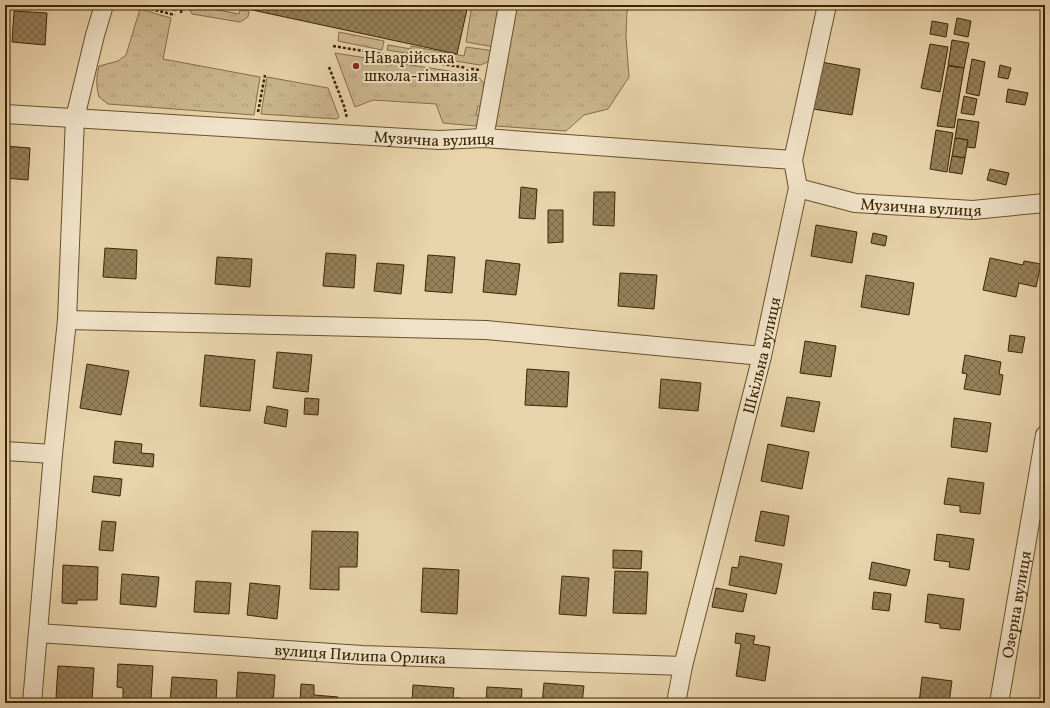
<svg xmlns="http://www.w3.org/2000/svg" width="1050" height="708" viewBox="0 0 1050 708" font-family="Vollkorn,serif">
<defs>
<pattern id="grass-tufts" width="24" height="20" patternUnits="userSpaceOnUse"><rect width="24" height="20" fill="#cbb68d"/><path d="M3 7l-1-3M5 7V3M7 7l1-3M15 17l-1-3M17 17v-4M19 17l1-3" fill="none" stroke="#af9c78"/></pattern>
<pattern id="building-cross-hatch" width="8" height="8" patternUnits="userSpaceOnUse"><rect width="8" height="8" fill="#958059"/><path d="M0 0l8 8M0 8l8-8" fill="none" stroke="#7b6947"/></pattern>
</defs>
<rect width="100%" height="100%" fill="#e8d3aa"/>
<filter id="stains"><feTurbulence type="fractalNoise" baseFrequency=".005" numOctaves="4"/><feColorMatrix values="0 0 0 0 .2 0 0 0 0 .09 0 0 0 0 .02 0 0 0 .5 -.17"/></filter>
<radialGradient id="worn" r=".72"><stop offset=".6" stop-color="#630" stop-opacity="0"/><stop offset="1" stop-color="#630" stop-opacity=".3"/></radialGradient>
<g fill="url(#grass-tufts)" stroke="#846e48">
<path d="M152,5H177L176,11Z"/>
<path d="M188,5H197V6L239,14L240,10L249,11L248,17L240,22L192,14L188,7Z"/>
<path d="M472,5H501L494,47L466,42Z"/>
<path d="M514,5H634L627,11L626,36L629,77L608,109L584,115L566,131L496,126L492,115Z"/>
<path d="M140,9L171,18L163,59L260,77L254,115L108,104L99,97C96,86 96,78 99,66L118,61L126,55Z"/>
<path d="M339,32L384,41L382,50L338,41Z"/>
<path d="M388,45L411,49V46L464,56L466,47L494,51C492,60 489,62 480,65L387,50Z"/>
<path d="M335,53L474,75C490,83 485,92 483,107L478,106L476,115L482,116L475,126L443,123L436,104L373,100L355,107Z"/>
<path d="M267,77L328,88L339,117L337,119L261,114Z"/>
</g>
<g fill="url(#building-cross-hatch)" stroke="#3c2602">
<path d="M229,5H468L457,54Z"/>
<path d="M14,11L47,13L45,45L12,42Z"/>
<path d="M957,18L971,21L968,37L954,34Z"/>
<path d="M932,21L948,24L946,37L930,34Z"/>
<path d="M952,40L969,43L964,68L948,65Z"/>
<path d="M930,44L948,47L940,92L921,88Z"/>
<path d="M972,59L985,62L979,96L966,93Z"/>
<path d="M821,62L860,69L852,115L813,109Z"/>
<path d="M1000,65L1011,68L1008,79L998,77Z"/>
<path d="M948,66L964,68L954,128L937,126Z"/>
<path d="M1008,89L1028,93L1025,105L1006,102Z"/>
<path d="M964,96L977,99L974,115L961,113Z"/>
<path d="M958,119L979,122L975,148L966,147L968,140L955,138Z"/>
<path d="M936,130L953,133L947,172L930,169Z"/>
<path d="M955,138L968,140L965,158L952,156Z"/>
<path d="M5,146L30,148L28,180L5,178Z"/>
<path d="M952,156L965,158L962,174L949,172Z"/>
<path d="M990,169L1009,173L1006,185L987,180Z"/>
<path d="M521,187L537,189L535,219L519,218Z"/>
<path d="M5,190H7L5,224Z"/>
<path d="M594,192H615L614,226L593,225Z"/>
<path d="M548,210H563V242L548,243Z"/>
<path d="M816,225L857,232L852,263L811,256Z"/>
<path d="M873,233L887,236L885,246L871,243Z"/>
<path d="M105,248L137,250L136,279L103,277Z"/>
<path d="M326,253L356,255L354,288L323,286Z"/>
<path d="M428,255L455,257L452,293L425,291Z"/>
<path d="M217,257L252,259L250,287L215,284Z"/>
<path d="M990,258L1023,265L1024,261L1041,264L1036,287L1019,283L1016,297L983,290Z"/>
<path d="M486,260L520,264L516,295L483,292Z"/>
<path d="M377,263L404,265L401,294L374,291Z"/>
<path d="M620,273L657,275L654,309L618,306Z"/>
<path d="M866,275L914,283L909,315L861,307Z"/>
<path d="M1010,335L1025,337L1022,353L1008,351Z"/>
<path d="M805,341L836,346L831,377L800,373Z"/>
<path d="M277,352L312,355L308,392L273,388Z"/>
<path d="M205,355L255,360L250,411L200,406Z"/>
<path d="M965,355L1001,362L999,374L1003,375L1000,395L964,389L967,374L962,373Z"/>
<path d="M87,364L129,371L121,415L80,408Z"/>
<path d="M527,369L569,372L567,407L525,405Z"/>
<path d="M661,379L701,383L698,411L659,408Z"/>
<path d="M787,397L820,402L814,432L781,426Z"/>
<path d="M305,398L319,399L318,415L304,414Z"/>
<path d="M267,406L288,410L286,427L264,423Z"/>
<path d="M954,418L991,423L987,452L951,447Z"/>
<path d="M115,441L142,444L141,453L154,454L153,467L113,463Z"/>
<path d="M768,444L809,452L802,489L761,481Z"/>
<path d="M94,476L122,479L120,496L92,492Z"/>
<path d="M948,478L984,483L980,514L960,512V506L944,504Z"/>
<path d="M5,497L10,498L6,530L5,529Z"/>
<path d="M761,511L789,516L784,546L755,541Z"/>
<path d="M102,521L116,522L113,551L99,550Z"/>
<path d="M312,531L358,532L357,567H339V590L310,589Z"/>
<path d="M937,534L974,539L969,570L949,567L950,562L934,560Z"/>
<path d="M613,550L642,551L641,569L613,568Z"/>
<path d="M740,556L782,564L776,594L729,585L732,567L738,568Z"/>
<path d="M872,562L910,570L906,586L869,579Z"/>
<path d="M63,565L98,567L97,600H77V604L62,603Z"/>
<path d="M423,568L459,570L457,614L421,612Z"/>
<path d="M615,571L648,572L646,614L613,613Z"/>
<path d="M122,574L159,577L156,607L120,604Z"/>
<path d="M562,576L589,578L586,616L559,614Z"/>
<path d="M196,581L231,583L229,614L194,612Z"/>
<path d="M250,583L280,586L277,619L247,615Z"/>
<path d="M716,588L747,594L743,612L712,607Z"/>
<path d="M874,592L891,594L889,611L872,609Z"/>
<path d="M928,594L964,599L960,630L940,628V624L925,622Z"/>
<path d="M736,633L755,636L753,644L770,647L765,681L736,676L741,644L735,643Z"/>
<path d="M118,664L153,666L151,699L123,698V688L117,687Z"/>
<path d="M58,666L94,668L92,700L56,698Z"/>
<path d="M238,672L275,675L273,703H236Z"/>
<path d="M172,677L217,680L216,703H170Z"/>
<path d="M922,677L952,681L949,703H919Z"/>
<path d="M544,683L584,686L582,703H542Z"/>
<path d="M301,684L314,685V695L338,697V703H300Z"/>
<path d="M413,685L454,688L453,698H460V703H412Z"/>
<path d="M487,687L522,689L521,703H486Z"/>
</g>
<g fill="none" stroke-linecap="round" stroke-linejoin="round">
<defs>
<g id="minor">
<path id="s1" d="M5,114L439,140L484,138L793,160"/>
<path d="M484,138L508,5"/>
<path id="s2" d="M798,188L855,203L973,210L1045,203"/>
<path d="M67,320L486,330L762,356"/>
<path d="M5,451L53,454"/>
<path id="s3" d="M38,633L362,655L683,666"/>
<path d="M32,703L53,454L67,320L75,118L95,35L104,5"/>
<path id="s4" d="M676,703L683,666L762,356L798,188L793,160L827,5"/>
<path id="s5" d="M999,703L1045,435"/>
</g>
</defs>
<use href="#minor" stroke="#67512c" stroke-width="20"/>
<g stroke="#3c2602" stroke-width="2.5" stroke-dasharray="3 2" stroke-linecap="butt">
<path d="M136,5L175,15"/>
<path d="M181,13L182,5"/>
<path d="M333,46L479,70"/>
<path d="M329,67L344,106L347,118"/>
<path d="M258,112L265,75"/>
</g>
<use href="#minor" stroke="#f0e2c8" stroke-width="18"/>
</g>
<circle fill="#8f2418" stroke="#f0e2c8" stroke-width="1.5" cx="356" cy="66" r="4"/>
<g text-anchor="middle" stroke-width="4" stroke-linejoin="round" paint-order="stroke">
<g font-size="16" fill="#3c2602" stroke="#f0e2c8" text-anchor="start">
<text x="364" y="63">Наварійська<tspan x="364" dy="18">школа-гімназія</tspan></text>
</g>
<g font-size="16" fill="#3c2602" stroke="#f0e2c8">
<text dy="6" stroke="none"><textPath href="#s1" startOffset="430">Музична вулиця</textPath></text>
<text dy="6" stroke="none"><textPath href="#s2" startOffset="125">Музична вулиця</textPath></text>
<text dy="6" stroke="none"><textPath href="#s4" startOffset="358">Шкільна вулиця</textPath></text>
<text dy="6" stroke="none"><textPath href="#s5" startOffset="100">Озерна вулиця</textPath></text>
<text dy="6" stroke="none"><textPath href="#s3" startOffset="323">вулиця Пилипа Орлика</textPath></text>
</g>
</g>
<rect width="1050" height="708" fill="none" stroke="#e8d3aa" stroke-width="20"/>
<rect x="6" y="6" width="1038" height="696" fill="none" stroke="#3c2602" stroke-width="2"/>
<rect x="10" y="10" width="1030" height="688" fill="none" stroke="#3c2602"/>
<rect width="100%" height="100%" filter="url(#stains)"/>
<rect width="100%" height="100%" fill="url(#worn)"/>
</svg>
